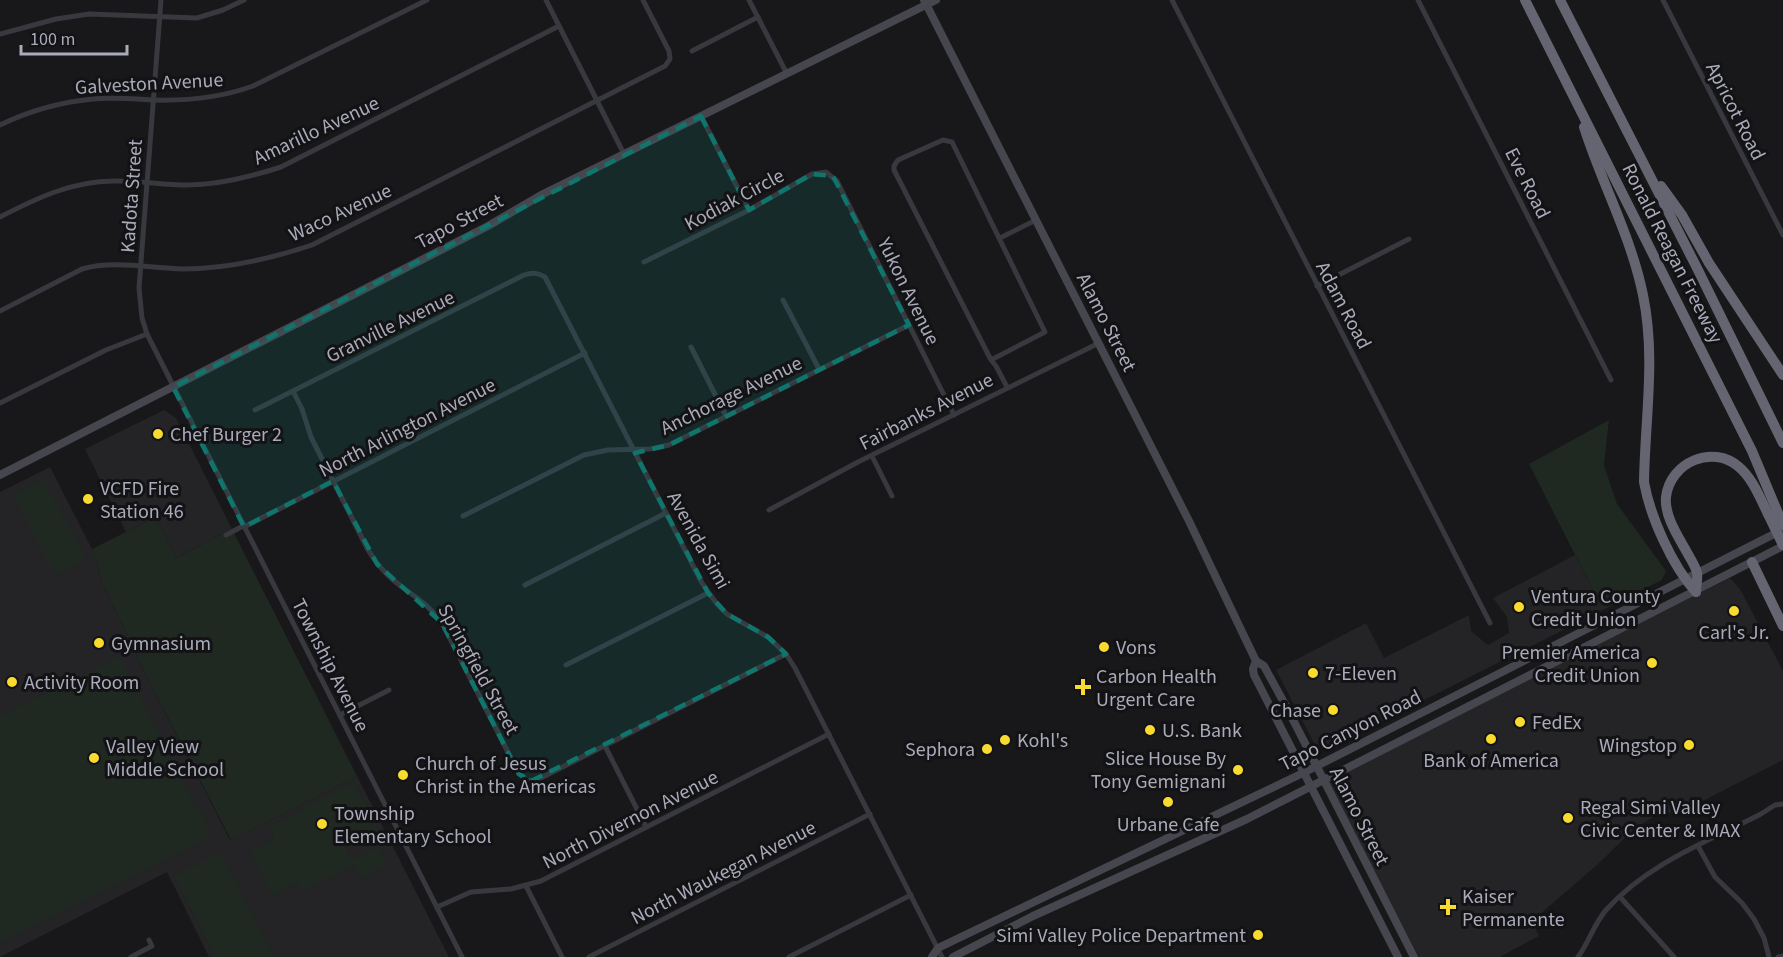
<svg xmlns="http://www.w3.org/2000/svg" width="1783" height="957" viewBox="0 0 1783 957" font-family="'Source Sans 3',sans-serif">
<rect width="100%" height="100%" fill="#181719"/>
<g fill="#242326">
<path d="M164,410L176,418L232,529L176,558L156,517L126,532L85,449Z"/>
<path d="M50,467L92,549L102,582L147,677L230,840L357,776L449,957H209L167,872L0,957V492Z"/>
<path d="M1575,555L1603,610L1325,750L1316,747L1276,670L1366,623L1384,658L1469,615L1471,631L1488,645L1509,633L1507,617L1493,598Z"/>
<path d="M1730,578L1740,589L1783,671V760L1687,809L1655,816L1634,829L1596,866L1532,921L1539,936L1500,957H1419L1327,781Z"/>
</g>
<g fill="#1f2821">
<path d="M1609,420L1604,465L1617,504L1666,571L1662,580L1603,610L1529,464Z"/>
<path d="M44,479L86,560L55,576L14,494Z"/>
<path d="M156,517L176,558L232,529L357,776L231,840L147,677L102,582L92,549Z"/>
<path d="M120,656L187,790L204,820L209,824L206,830L210,838L0,942V716Z"/>
<path d="M354,782L379,831L345,847L351,860L378,846L386,864L360,877L353,865L302,892L297,883L272,896L250,852L275,839L269,826Z"/>
<path d="M221,852L274,957H215L174,876Z"/>
</g>
<g fill="none" stroke-linecap="round" stroke-linejoin="round">
<g stroke="#38383f" stroke-width="5">
<path d="M161,0L139,288L142,318L147,334L462,957"/>
<path d="M546,0L624,154"/>
<path d="M749,0L787,74"/>
<path d="M1172,0L1490,623"/>
<path d="M1418,0L1611,380"/>
<path d="M1663,0L1783,235"/>
<path d="M0,34L56,19L89,14L197,18L223,10L244,0"/>
<path d="M692,51L758,17"/>
<path d="M701,116L749,210"/>
<path d="M0,125C29,111 61,102 93,99C113,97 133,99 153,100C188,101 220,98 253,86L427,0"/>
<path d="M0,217C35,199 72,181 113,181C137,180 162,185 187,185C219,185 250,177 281,167L559,26"/>
<path d="M1000,238L1036,220"/>
<path d="M644,262L749,210L812,174L826,172L837,181L954,415"/>
<path d="M1317,286L1409,239"/>
<path d="M783,300L819,369"/>
<path d="M0,311L82,269C112,260 150,268 182,269C227,269 270,259 312,245L665,66L670,59L669,51L643,0"/>
<path d="M691,347L726,416"/>
<path d="M991,360L1045,332L952,142L943,140L898,160L894,166V170L991,360L996,366L1007,387"/>
<path d="M293,391L302,409L311,437L368,550C375,561 382,571 392,579C412,596 426,601 442,623L519,774L527,780L535,781L786,654"/>
<path d="M0,403L106,350L147,334"/>
<path d="M255,410L524,275C533,272 538,273 545,277L702,583L717,604L727,614L768,637L786,654L795,668L942,957"/>
<path d="M872,456L892,496"/>
<path d="M769,510L858,462L1099,343"/>
<path d="M463,516L584,455L608,450L650,449L669,445L909,325"/>
<path d="M244,527L585,353"/>
<path d="M226,535L243,526"/>
<path d="M525,585L666,513"/>
<path d="M566,665L708,593"/>
<path d="M340,715L389,690"/>
<path d="M605,746L646,827"/>
<path d="M1698,846L1715,877L1742,903L1754,919L1764,938L1769,957"/>
<path d="M526,886L562,957"/>
<path d="M1620,897L1674,957"/>
<path d="M437,907L471,892L511,889L541,881L829,734"/>
<path d="M131,957L152,946L149,940"/>
<path d="M589,957L870,814"/>
<path d="M789,957L911,895"/>
<path d="M1578,957C1589,942 1594,924 1606,910C1647,864 1708,841 1761,814L1775,805L1783,804"/>
<path d="M1778,957L1783,956"/>
</g>
<g stroke="#46464f" stroke-width="8">
<path d="M924,0L1189,521L1256,661L1264,666L1288,710L1414,957"/>
<path d="M0,475L488,226L543,194L936,0"/>
<path d="M1256,661L1253,669L1254,675L1398,957"/>
<path d="M932,957L938,948L1303,773L1782,530"/>
<path d="M953,957L1033,916L1247,819L1783,546"/>
</g>
<g stroke="#646570" stroke-width="10">
<path d="M1525,0L1752,451L1783,525"/>
<path d="M1560,0L1697,268L1783,443"/>
<path d="M1584,127C1602,184 1631,236 1643,295C1656,357 1645,419 1644,482C1650,516 1672,566 1696,592"/>
<path d="M1661,186L1682,215L1709,263L1783,375"/>
<path d="M1752,562L1783,626"/>
<path d="M1696,592C1696,586 1698,578 1697,573C1696,568 1692,561 1689,556C1680,539 1664,517 1666,497C1670,462 1713,444 1739,467C1753,479 1760,498 1768,514"/>
</g>
<path stroke="#646570" stroke-width="10" d="M1768,514L1783,545"/>
</g>
<path fill="#0f766e" fill-opacity="0.2" stroke="#0f766e" stroke-width="4.5" stroke-dasharray="12 8" stroke-linejoin="round" d="M701,116L749,210L812,174L833,176L909,325L669,445L635,453L708,593L727,614L768,637L786,654L531,781L519,774L442,623L377,564L333,481L244,527L173,387Z"/>
<g fill="#f9db30" stroke="#131214" stroke-width="2">
<circle cx="158" cy="434" r="6"/>
<circle cx="88" cy="499" r="6"/>
<circle cx="1519" cy="607" r="6"/>
<circle cx="1734" cy="611" r="6"/>
<circle cx="99" cy="643" r="6"/>
<circle cx="1104" cy="647" r="6"/>
<circle cx="1652" cy="663" r="6"/>
<circle cx="1313" cy="673" r="6"/>
<circle cx="12" cy="682" r="6"/>
<path d="M1080 678h6v6h6v6h-6v6h-6v-6h-6v-6h6z"/>
<circle cx="1333" cy="710" r="6"/>
<circle cx="1520" cy="722" r="6"/>
<circle cx="1150" cy="730" r="6"/>
<circle cx="1491" cy="739" r="6"/>
<circle cx="1005" cy="740" r="6"/>
<circle cx="1689" cy="745" r="6"/>
<circle cx="987" cy="749" r="6"/>
<circle cx="94" cy="758" r="6"/>
<circle cx="1238" cy="770" r="6"/>
<circle cx="403" cy="775" r="6"/>
<circle cx="1168" cy="802" r="6"/>
<circle cx="1568" cy="818" r="6"/>
<circle cx="322" cy="824" r="6"/>
<path d="M1445 898h6v6h6v6h-6v6h-6v-6h-6v-6h6z"/>
<circle cx="1258" cy="935" r="6"/>
</g>
<g text-anchor="middle" stroke-width="6" stroke-linejoin="round" paint-order="stroke">
<g font-size="20" fill="#a9abba" stroke="#131214">
<text transform="translate(149 83) rotate(-3)" y="7">Galveston Avenue</text>
<text transform="translate(1736 111) rotate(63)" y="7">Apricot Road</text>
<text transform="translate(316 130) rotate(-25)" y="7">Amarillo Avenue</text>
<text transform="translate(1528 183) rotate(63)" y="7">Eve Road</text>
<text transform="translate(131 196) rotate(-86)" y="7">Kadota Street</text>
<text transform="translate(734 199) rotate(-28)" y="7">Kodiak Circle</text>
<text transform="translate(340 212) rotate(-25)" y="7">Waco Avenue</text>
<text transform="translate(459 221) rotate(-28)" y="7">Tapo Street</text>
<text transform="translate(1673 253) rotate(63)" y="7">Ronald Reagan Freeway</text>
<text transform="translate(909 291) rotate(64)" y="7">Yukon Avenue</text>
<text transform="translate(1344 305) rotate(62)" y="7">Adam Road</text>
<text transform="translate(1107 322) rotate(63)" y="7">Alamo Street</text>
<text transform="translate(390 326) rotate(-26)" y="7">Granville Avenue</text>
<text transform="translate(731 395) rotate(-26)" y="7">Anchorage Avenue</text>
<text transform="translate(926 411) rotate(-27)" y="7">Fairbanks Avenue</text>
<text transform="translate(407 427) rotate(-27)" y="7">North Arlington Avenue</text>
<text transform="translate(699 540) rotate(61)" y="7">Avenida Simi</text>
<text transform="translate(331 665) rotate(63)" y="7">Township Avenue</text>
<text transform="translate(479 669) rotate(61)" y="7">Springfield Street</text>
<text transform="translate(1350 730) rotate(-27)" y="7">Tapo Canyon Road</text>
<text transform="translate(1360 816) rotate(63)" y="7">Alamo Street</text>
<text transform="translate(630 819) rotate(-27)" y="7">North Divernon Avenue</text>
<text transform="translate(723 872) rotate(-27)" y="7">North Waukegan Avenue</text>
</g>
<g font-size="20" fill="#a9abba" stroke="#131214" text-anchor="start">
<text x="170" y="441">Chef Burger 2</text>
<text x="100" y="495">VCFD Fire<tspan x="100" dy="23">Station 46</tspan></text>
<text x="1531" y="603">Ventura County<tspan x="1531" dy="23">Credit Union</tspan></text>
<text x="1734" y="639" text-anchor="middle">Carl's Jr.</text>
<text x="111" y="650">Gymnasium</text>
<text x="1116" y="654">Vons</text>
<text x="1640" y="659" text-anchor="end">Premier America<tspan x="1640" dy="23">Credit Union</tspan></text>
<text x="1325" y="680">7-Eleven</text>
<text x="1096" y="683">Carbon Health<tspan x="1096" dy="23">Urgent Care</tspan></text>
<text x="24" y="689">Activity Room</text>
<text x="1321" y="717" text-anchor="end">Chase</text>
<text x="1532" y="729">FedEx</text>
<text x="1162" y="737">U.S. Bank</text>
<text x="1017" y="747">Kohl's</text>
<text x="1677" y="752" text-anchor="end">Wingstop</text>
<text x="106" y="753">Valley View<tspan x="106" dy="23">Middle School</tspan></text>
<text x="975" y="756" text-anchor="end">Sephora</text>
<text x="1226" y="765" text-anchor="end">Slice House By<tspan x="1226" dy="23">Tony Gemignani</tspan></text>
<text x="1491" y="767" text-anchor="middle">Bank of America</text>
<text x="415" y="770">Church of Jesus<tspan x="415" dy="23">Christ in the Americas</tspan></text>
<text x="1580" y="814">Regal Simi Valley<tspan x="1580" dy="23">Civic Center &amp; IMAX</tspan></text>
<text x="334" y="820">Township<tspan x="334" dy="23">Elementary School</tspan></text>
<text x="1168" y="831" text-anchor="middle">Urbane Cafe</text>
<text x="1462" y="903">Kaiser<tspan x="1462" dy="23">Permanente</tspan></text>
<text x="1246" y="942" text-anchor="end">Simi Valley Police Department</text>
</g>
</g>
<path d="M21 45v9h106v-9" fill="none" stroke="#a9abba" stroke-width="3"/>
<text x="30" y="45" font-size="18" fill="#a9abba" stroke="#131214" stroke-width="4.5" paint-order="stroke">100 m</text>
</svg>
